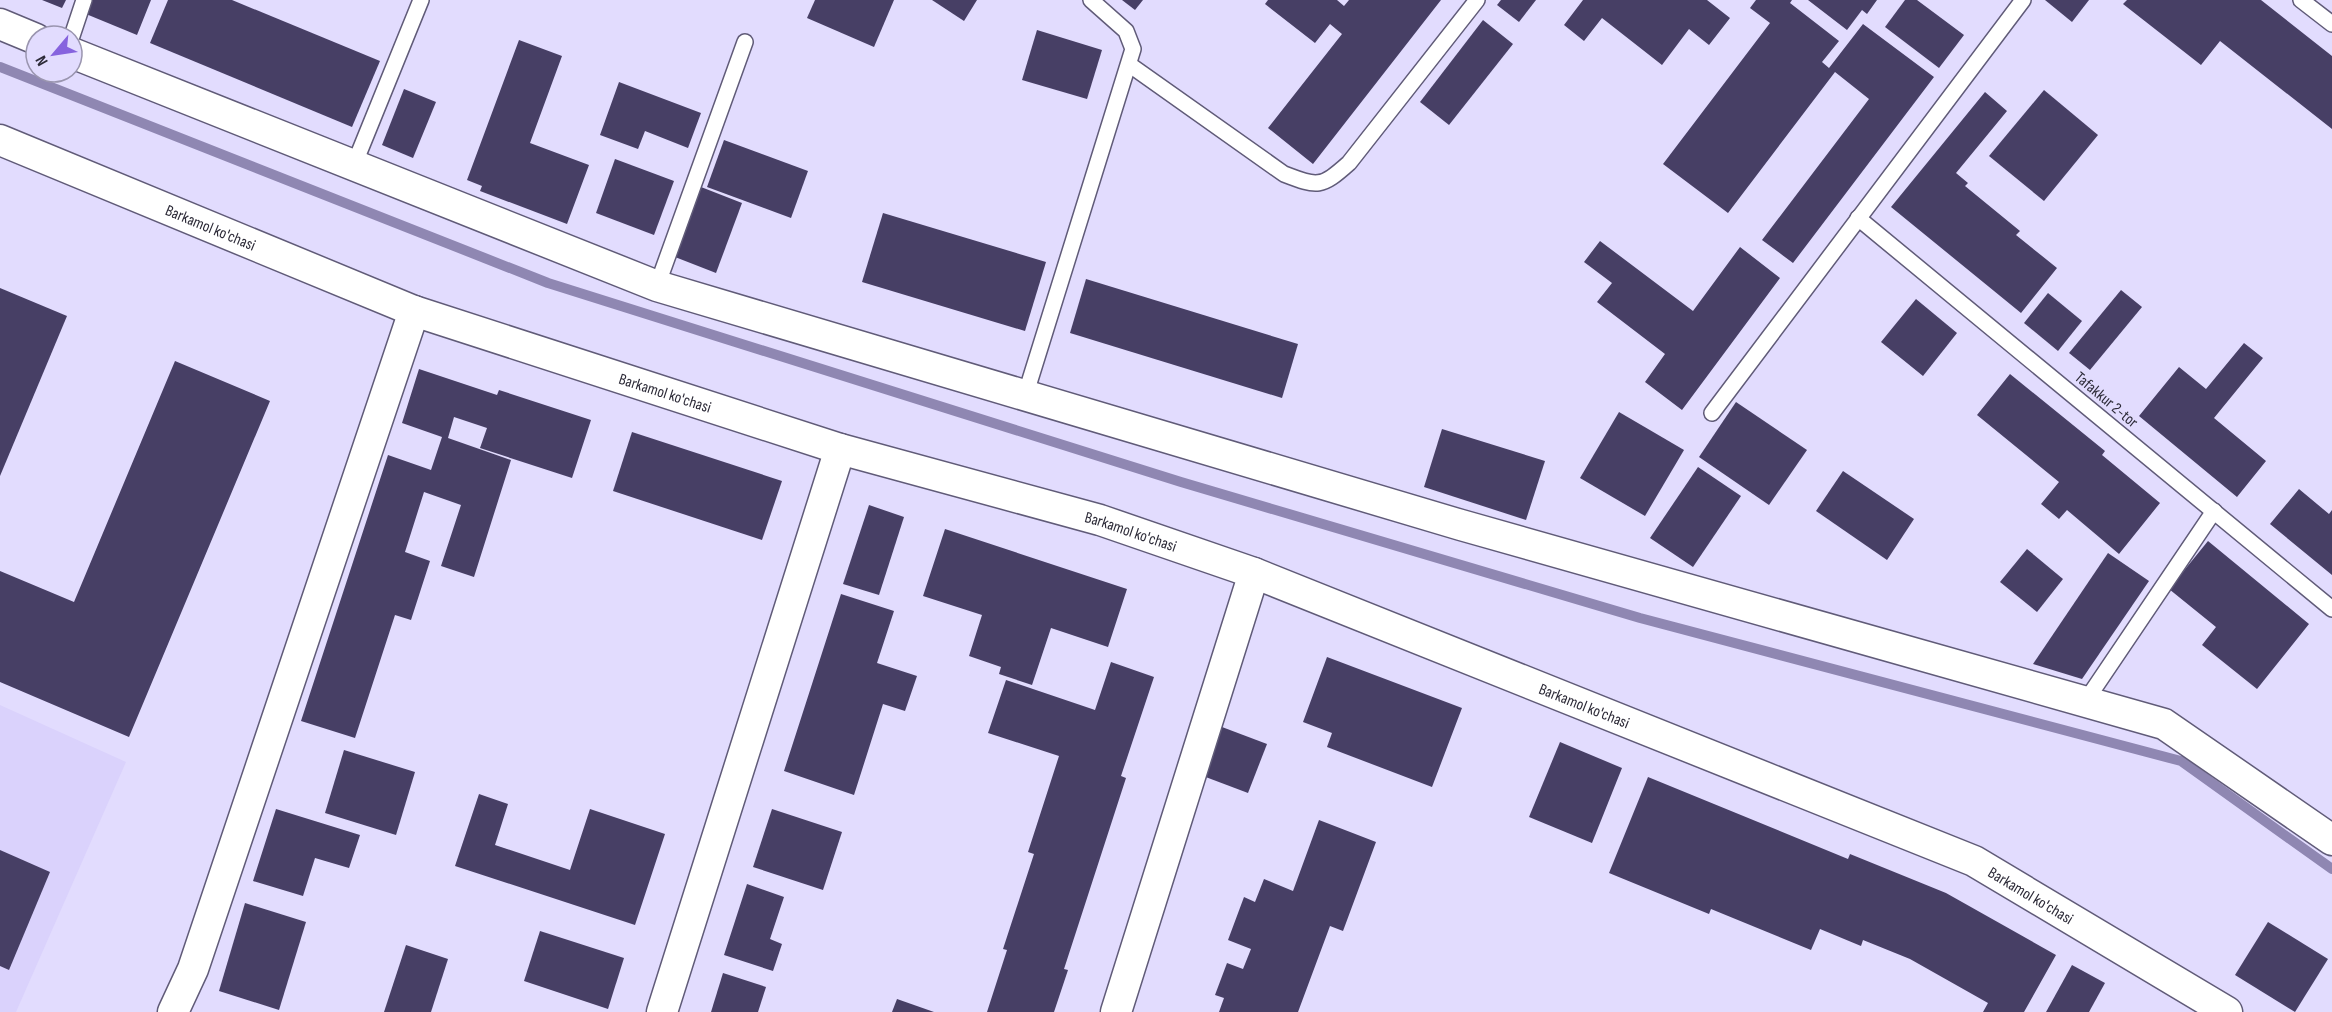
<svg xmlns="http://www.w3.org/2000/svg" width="2332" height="1012" viewBox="0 0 2332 1012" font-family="'Sofia Sans Condensed',sans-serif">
<rect width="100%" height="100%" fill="#e2dcfe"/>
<path fill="#dad2fc" d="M0,705L126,762L16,1012H0Z"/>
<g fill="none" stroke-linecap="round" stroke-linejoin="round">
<path stroke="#8f87b2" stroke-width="10" d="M0,67L548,283L1181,482L1640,618L2181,761L2332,869"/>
</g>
<g fill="#473f65">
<path d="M42,0H66L62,8Z"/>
<path d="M91,0H151L137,35L86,14Z"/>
<path d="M168,0H232L380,61L352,127L150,43Z"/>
<path d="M815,0H894L874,47L807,18Z"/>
<path d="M932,0H977L964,21Z"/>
<path d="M1122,0H1143L1135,10Z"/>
<path d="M1268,0H1337L1344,6L1349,0H1441L1313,164L1268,128L1342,34L1330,24L1315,43L1265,4Z"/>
<path d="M1501,0H1536L1519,22L1497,5Z"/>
<path d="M1583,0H1707L1730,18L1709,45L1689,29L1662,65L1602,18L1584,41L1564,25Z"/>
<path d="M1756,0H1792L1790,3L1839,41L1822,62L1829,68L1863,24L1934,77L1793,263L1762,240L1869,99L1835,72L1728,213L1663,164L1770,23L1750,8Z"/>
<path d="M1808,0H1877L1867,14L1862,10L1847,30Z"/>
<path d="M1905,0H1917L1964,35L1939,68L1885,27Z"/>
<path d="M2045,0H2089L2072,22Z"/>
<path d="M2127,0H2261L2332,56V129L2220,41L2201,65L2123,4Z"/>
<path d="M1483,20L1513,44L1449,125L1420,102Z"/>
<path d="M1037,30L1102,50L1087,99L1022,80Z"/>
<path d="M519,40L562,56L530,143L589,165L567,224L480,191L482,186L467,180Z"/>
<path d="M619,82L701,113L688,148L645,131L638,149L600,135Z"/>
<path d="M404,89L436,102L413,158L382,145Z"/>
<path d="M2044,90L2098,135L2044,201L1989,156Z"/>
<path d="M1985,92L2007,111L1956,173L1968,183L1965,186L2020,231L2016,235L2057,268L2021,313L1891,207Z"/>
<path d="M724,140L808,171L791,218L707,187Z"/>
<path d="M615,159L674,181L654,235L596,213Z"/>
<path d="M701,187L742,203L716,273L675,257Z"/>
<path d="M883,213L1046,262L1025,331L862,282Z"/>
<path d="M1600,241L1693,311L1740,247L1780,278L1682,410L1645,382L1665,354L1597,302L1612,283L1584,262Z"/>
<path d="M1086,279L1298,344L1282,398L1070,333Z"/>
<path d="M0,288L67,316L0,476Z"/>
<path d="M2121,290L2142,307L2090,370L2069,353Z"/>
<path d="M2048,293L2082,321L2058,351L2024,323Z"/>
<path d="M1916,299L1957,333L1923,376L1881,342Z"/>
<path d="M2244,343L2263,358L2214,418L2266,461L2237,497L2139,416L2179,367L2206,389Z"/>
<path d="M175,361L270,401L129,737L0,682V571L74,602Z"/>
<path d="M419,369L497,395L499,390L591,420L572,478L480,448L487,428L454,417L448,438L511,460L474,577L441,566L461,505L424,492L405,552L430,561L411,620L395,615L355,738L301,721L388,455L431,470L442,437L402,423Z"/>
<path d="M2010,374L2105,451L2102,455L2160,503L2119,554L2067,510L2059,519L2041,504L2059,482L1977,415Z"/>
<path d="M1736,402L1807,450L1769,505L1699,457Z"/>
<path d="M1619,412L1684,450L1645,516L1580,478Z"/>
<path d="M1442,429L1545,461L1526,520L1424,487Z"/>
<path d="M632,432L782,481L762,540L613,491Z"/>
<path d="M1698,467L1741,496L1693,567L1650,538Z"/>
<path d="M1843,471L1914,519L1887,560L1816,511Z"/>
<path d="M2299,489L2329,514L2332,510V575L2270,524Z"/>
<path d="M869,505L904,517L879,595L843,584Z"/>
<path d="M945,529L1127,589L1108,647L1051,628L1032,685L999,674L1001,667L969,656L982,615L923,596Z"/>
<path d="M2208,541L2309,624L2257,689L2202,645L2216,627L2169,589Z"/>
<path d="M2027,549L2063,579L2037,612L2000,582Z"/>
<path d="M2108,553L2149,581L2082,679L2033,664Z"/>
<path d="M841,594L894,611L877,663L917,676L905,711L883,704L854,795L784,771Z"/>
<path d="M1327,657L1462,708L1432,787L1327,747L1332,733L1303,722Z"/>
<path d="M1111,662L1154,677L1121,776L1126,778L1064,969L1068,970L1054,1012H987L1007,950L1003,949L1034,854L1028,852L1059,756L988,733L1006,680L1095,710Z"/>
<path d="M1222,727L1267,744L1248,793L1203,776Z"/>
<path d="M1560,742L1622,768L1592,843L1529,817Z"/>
<path d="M344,750L415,772L396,835L325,813Z"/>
<path d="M1648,777L1848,859L1850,854L1946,893L2056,955L2024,1012H1983L1988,1003L1910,959L1863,940L1861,946L1820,929L1811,950L1711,909L1709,914L1609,873Z"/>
<path d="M479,794L508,804L495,845L570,870L590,809L665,834L635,925L455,866Z"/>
<path d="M276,809L360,835L349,868L315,858L303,896L253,881Z"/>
<path d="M772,809L842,832L823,890L753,867Z"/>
<path d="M1319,820L1376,842L1343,931L1330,926L1298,1012H1219L1224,998L1215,995L1227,963L1243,969L1251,949L1228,940L1244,897L1255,902L1264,879L1293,891Z"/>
<path d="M0,850L50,872L9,970L0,966Z"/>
<path d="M747,884L784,897L770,939L782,944L773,971L724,955Z"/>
<path d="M245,903L306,922L279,1010L219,991Z"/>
<path d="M2268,922L2328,959L2295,1012L2235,975Z"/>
<path d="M540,931L624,958L608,1009L524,981Z"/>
<path d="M406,945L448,959L431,1012H384Z"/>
<path d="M2072,965L2105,983L2089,1012H2046Z"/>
<path d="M723,973L766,987L758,1012H711Z"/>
<path d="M897,999L934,1012H892Z"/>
</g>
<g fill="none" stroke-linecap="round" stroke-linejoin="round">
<defs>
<g id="service">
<path d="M2301,0L2332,24"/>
<path d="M72,36L84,0"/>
<path d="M1130,65L1284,174C1318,187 1321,188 1349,163L1477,0"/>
<path d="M354,165L421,0"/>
<path d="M1858,218L2332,609"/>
<path d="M657,286L745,42"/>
<path d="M1025,396L1133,49L1126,31L1091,0"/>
<path d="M1712,413L2023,0"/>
<path d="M2085,702L2214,511"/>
</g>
<g id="minor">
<path d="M0,24L36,39"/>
<path d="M72,53L657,286L1461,525L2164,724L2332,840"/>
<path id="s1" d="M0,140L414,311L840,449L1100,520L1254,573L1974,861L2227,1012"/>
<path d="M173,1012L193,969L414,311"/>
<path d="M662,1012L840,449"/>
<path d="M1116,1012L1254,573"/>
</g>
</defs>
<use href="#service" stroke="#605b78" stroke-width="18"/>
<use href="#minor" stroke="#605b78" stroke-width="33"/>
<use href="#service" stroke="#fff" stroke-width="15"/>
<use href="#minor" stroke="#fff" stroke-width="30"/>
</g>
<g text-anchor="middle" stroke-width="6" stroke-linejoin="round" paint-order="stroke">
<g font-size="16" fill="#2d2b38" stroke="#e2dcfe">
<text dy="6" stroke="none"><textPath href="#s1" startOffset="228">Barkamol ko'chasi</textPath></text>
<text dy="6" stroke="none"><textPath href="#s1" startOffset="712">Barkamol ko'chasi</textPath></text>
<text transform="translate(2107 399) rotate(40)" y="6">Tafakkur 2-tor</text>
<text dy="6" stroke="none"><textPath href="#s1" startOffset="1198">Barkamol ko'chasi</textPath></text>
<text dy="6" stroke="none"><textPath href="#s1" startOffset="1684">Barkamol ko'chasi</textPath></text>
<text dy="6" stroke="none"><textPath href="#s1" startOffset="2170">Barkamol ko'chasi</textPath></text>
</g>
</g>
<g transform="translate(54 54) rotate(241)"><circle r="28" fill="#e2dcfe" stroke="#9a95af" stroke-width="1.5"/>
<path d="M0-4.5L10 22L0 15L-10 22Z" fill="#8663de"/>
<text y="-9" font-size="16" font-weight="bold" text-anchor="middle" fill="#2d2b38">N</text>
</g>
</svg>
